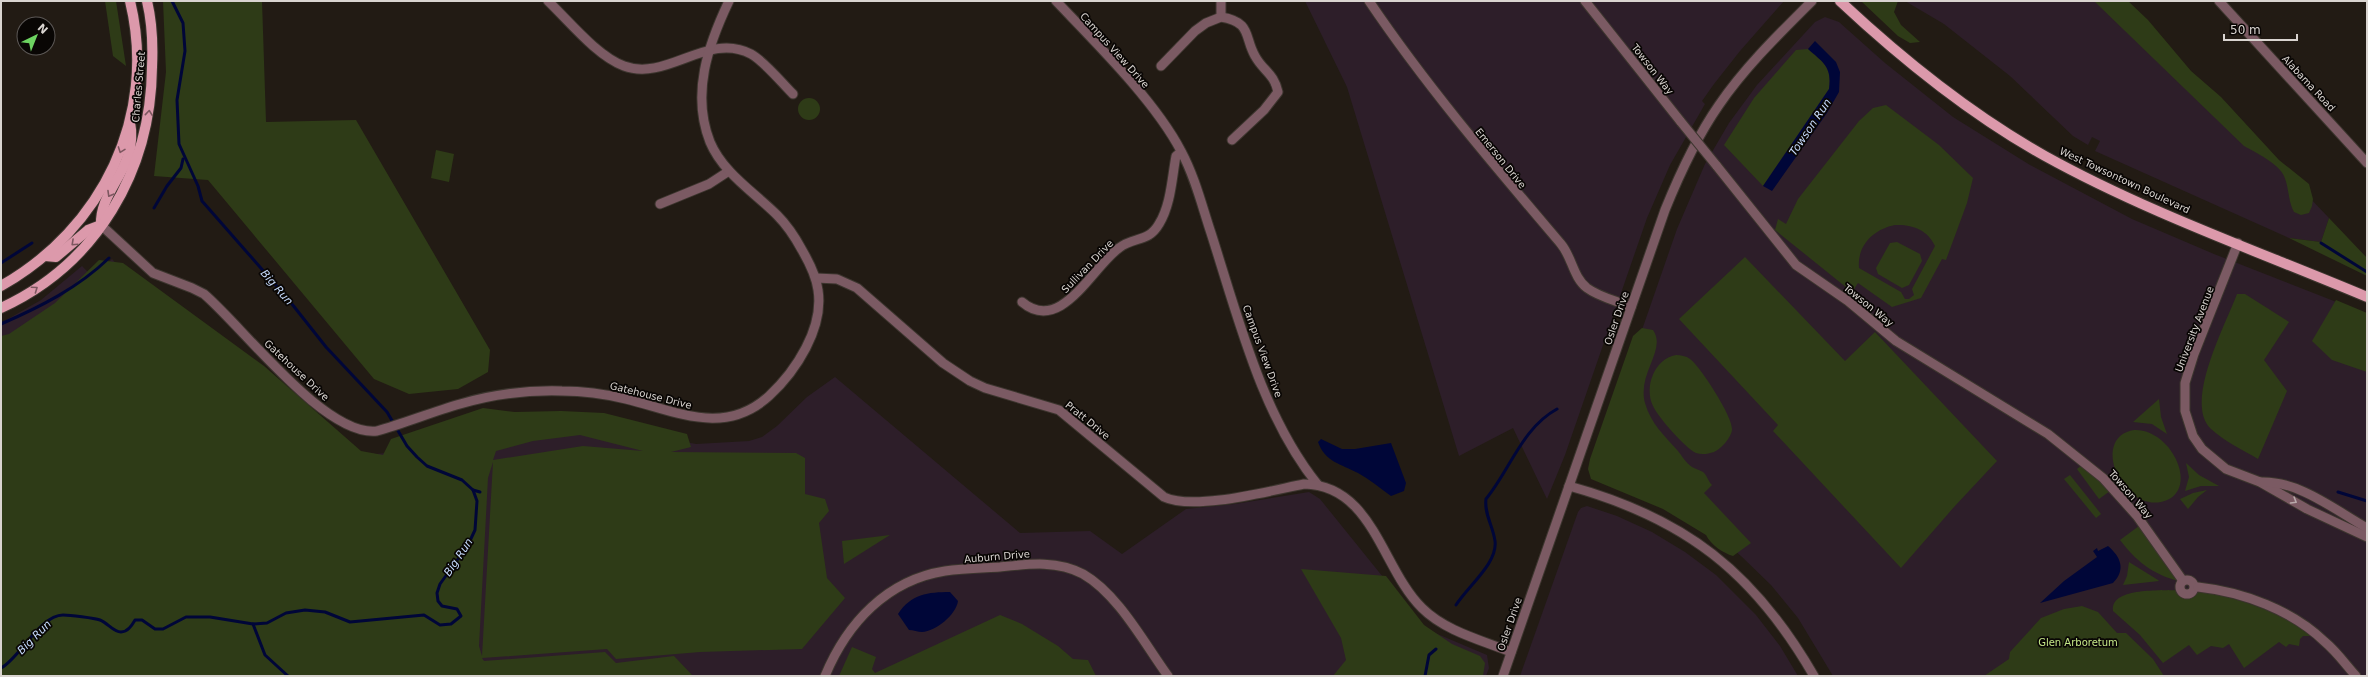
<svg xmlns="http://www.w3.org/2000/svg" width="2368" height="677" viewBox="0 0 2368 677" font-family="'DejaVu Sans',sans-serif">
<rect width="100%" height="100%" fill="#221b14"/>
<g fill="#2d1e29">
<path d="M1305,1H1784L1740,51L1714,84L1702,101L1705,104L1670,165L1647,218L1565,455L1547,499L1513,428L1459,456L1347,87Z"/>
<path d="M1905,1H2122L2329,218L2321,242L2289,238L2095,151L2100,141L2092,137L2088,145L2073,136L2010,76L1944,24Z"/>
<path d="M1825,17L1839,22L1885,63L1953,117L2030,165L2132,219L2214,254L2367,314V676H1833L1798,618L1771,585L1741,556L1725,542L1594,468L1677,229L1705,164L1729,123L1757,85L1815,22Z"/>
<path d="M112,259L143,294L345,450L376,454L397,452L491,424L675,440L696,444L749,441L762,437L777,426L807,397L835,377L1020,533L1090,531L1122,554L1186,509L1235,504L1309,492L1320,499L1387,582L1402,619L1487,655L1489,668L1486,676H133L1,363V323L41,300L82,266L93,277Z"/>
<path d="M1587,506L1617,516L1652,532L1685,552L1716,575L1756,615L1780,646L1798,676H1520L1578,512L1581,508Z"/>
</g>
<g fill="#2e3b17" fill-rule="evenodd">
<path d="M105,1H116L126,66L113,56Z"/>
<path d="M163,1H262L266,122L356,120L490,350L488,372L458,389L409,394L374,379L208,180L154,176L166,72Z"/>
<path d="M1861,1H1898L1894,12L1901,25L1920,42L1910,43L1898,36Z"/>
<path d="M2094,1H2128L2148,20L2191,71L2221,97L2279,160L2309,184L2313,199L2312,206L2309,213L2301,215L2294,212C2288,201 2289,187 2284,176C2279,164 2255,152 2244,146Z"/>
<path d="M1808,49C1824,63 1832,67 1829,89L1763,186L1724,145L1754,98L1796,50Z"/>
<circle cx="809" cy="109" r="11"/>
<path d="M1886,105L1939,145L1973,178L1967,203L1946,260L1942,259L1921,298L1892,307L1858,283L1852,292L1775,230L1778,219L1786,224L1798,199L1859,121L1873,108ZM1895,225C1912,224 1928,230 1935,246L1912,289L1914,295L1909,299H1905L1901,292L1859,268C1857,245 1874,229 1895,225Z"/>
<path d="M436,150L454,154L449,182L431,178Z"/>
<path d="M2329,218L2367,258V276L2289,238L2321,242Z"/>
<path d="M1897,242L1920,254L1922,261L1909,285L1902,288L1878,274L1876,268L1890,243Z"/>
<path d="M1745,257L1845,361L1875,332L1997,461L1954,507L1901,568L1773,431L1778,425L1679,319Z"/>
<path d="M99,260L123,263L264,366L361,451L383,455L391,439L483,408L515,412L561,411L604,413L687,434L691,447L671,452L796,453L805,458V494L825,499L829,511L819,523L827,578L845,598L802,649L700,652L616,659L607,649L482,658L484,661L605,652L616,663L674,656L693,676H1V336L9,334L55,303ZM580,435L643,451L583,446L493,460L496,451L533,441ZM493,462L482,656L479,646L488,478Z"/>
<path d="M2237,294H2245L2289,322L2264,360L2287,391L2258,459C2243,450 2224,441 2211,429C2183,403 2226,324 2237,294Z"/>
<path d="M2336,300L2367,313V372L2332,360L2312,341Z"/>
<path d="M1642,328L1653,330C1667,350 1637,373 1645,403C1651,424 1664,435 1678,451C1682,456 1686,463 1692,467C1695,469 1700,470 1703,472C1707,475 1708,481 1712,485L1704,493L1751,543L1733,556C1723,553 1711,545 1706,535L1663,509L1591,479L1588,469L1590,459L1633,336Z"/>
<path d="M1676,355C1681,355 1686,356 1690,359C1700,366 1733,417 1732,429C1732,437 1721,449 1714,452C1708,454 1702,455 1696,453C1685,448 1658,417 1653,406C1644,387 1654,359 1676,355Z"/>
<path d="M2159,399L2161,417L2167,434L2152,424L2133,422Z"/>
<path d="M2134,430C2172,428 2202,493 2161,502C2121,510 2090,437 2134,430Z"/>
<path d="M2186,463L2199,475L2219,486H2201L2185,491L2189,477Z"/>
<path d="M2082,465L2110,491L2099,499L2077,469Z"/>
<path d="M2070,475L2101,514L2096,518L2064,479Z"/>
<path d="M2207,490L2198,497L2188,509L2180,499L2193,493Z"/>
<path d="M2139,526L2178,581C2152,574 2136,561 2120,540Z"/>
<path d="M890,535L844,564L842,541Z"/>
<path d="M2129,562L2158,580L2159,581L2123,585L2127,576Z"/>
<path d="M1301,569L1386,576L1424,625L1452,644L1480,656L1485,663L1483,676H1333L1346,660L1341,638Z"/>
<path d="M2177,590L2185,597H2192L2197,591C2240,598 2277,611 2313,636H2303L2300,639L2299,646L2289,644L2286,647L2279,642L2244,668L2229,644L2223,648L2211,646L2197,655L2189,645L2163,663L2140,635L2113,611C2110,587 2161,591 2177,590Z"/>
<path d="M2082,606L2098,612L2117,633H2126L2153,659L2164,676H1984L2009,659L2010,652L2041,618L2064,609Z"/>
<path d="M1000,615L1022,624L1058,646L1073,659L1088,660L1096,676H839L852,647L876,657L872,669L875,673Z"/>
</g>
<g fill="#000638">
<path d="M1815,41L1836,62L1840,72L1839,92L1827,113L1772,191L1763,186L1829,89C1832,67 1824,63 1808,49Z"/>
<path d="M1321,439L1342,449H1355L1391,443L1406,483L1404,491L1391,496C1380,488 1369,479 1358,473C1341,464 1325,462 1318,442Z"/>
<path d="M2108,546C2121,557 2126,570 2113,583L2040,603L2064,581L2097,557L2093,551L2097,548L2098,551Z"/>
<path d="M950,592L958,601C956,615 936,631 922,632C918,632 913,630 909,630L898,614C911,594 928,592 950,592Z"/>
</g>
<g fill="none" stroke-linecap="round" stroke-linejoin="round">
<g stroke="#000638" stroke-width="3">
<path d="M154,208L167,186L181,168L183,159"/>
<path d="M2321,243L2367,272"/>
<path d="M1,263L32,243"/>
<path d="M1,324C40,307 78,288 109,258"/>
<path d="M473,490L480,492"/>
<path d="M2338,492L2367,501"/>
<path d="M1456,605C1468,586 1498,563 1495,541C1493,526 1484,514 1486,499C1510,470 1522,428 1557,409"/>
<path d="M253,624L265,655L288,676"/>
<path d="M1,668C19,659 40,615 63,615C70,615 94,618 100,620C108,623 113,632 121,632C128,632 132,625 135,620H142L155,629H163L186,617H210L253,624L267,623L286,613L305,610L325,612L350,622L424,615L440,625L451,624L461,616L457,609L442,606L438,601L437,593L440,584L468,545L475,530L477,501L473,490L462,480L427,466L417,457L407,446L387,412L326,347L288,299L202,201L198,186L179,144L177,100L185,51L183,23L172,1"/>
<path d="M1425,676L1429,655L1436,649"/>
</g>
<defs>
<g id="minor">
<path d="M548,1C569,21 597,56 624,66C667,82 708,31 751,54C764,61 781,82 793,94"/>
<path d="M1056,1C1096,43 1155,101 1181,151C1195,177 1202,206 1211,233C1238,317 1262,416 1318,485"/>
<path d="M1221,1V17"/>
<path d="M1369,1C1427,87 1494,165 1561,244C1572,257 1573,277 1587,288C1599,297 1617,301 1631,307"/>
<path d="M1585,1L1681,122"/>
<path d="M2219,1L2367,163"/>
<path d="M1161,66L1195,31L1206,23L1221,17C1252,22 1244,37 1255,56C1263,71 1274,73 1278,92L1264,110L1232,140"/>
<path d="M1716,165L1796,265L1848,301L1896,341L2048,434L2103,478L2137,516L2181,578"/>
<path d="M660,204L709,184L729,171"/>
<path d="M101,225L153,273L192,288L204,294C243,327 325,437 377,431C405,423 432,412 460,404C493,394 527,390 562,391C584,391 605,394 626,399C676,411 724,437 769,396C796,371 824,328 818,290C816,275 809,262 802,250C795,237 787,225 777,215C754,192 723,173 710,142C691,94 708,45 729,1"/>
<path d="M2238,243L2194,354L2185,383V411L2193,436L2202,449L2226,469L2260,482L2307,509L2367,537"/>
<path d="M816,278L837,279L857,288L943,363L970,381L985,388L1059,410L1164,497C1194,511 1269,491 1304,484C1373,485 1382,569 1422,608C1445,631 1481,640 1511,652"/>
<path d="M1022,302C1061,335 1092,267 1119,248C1134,236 1148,243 1159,224C1171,205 1172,177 1176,156L1181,152"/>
<path d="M2260,482C2298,480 2335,510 2367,528"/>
<path d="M1569,486C1685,518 1754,572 1814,676"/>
<circle cx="2187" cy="587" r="7"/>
<path d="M2198,587C2243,592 2292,610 2325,642C2337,652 2346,665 2356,676"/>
<path d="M825,676C847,623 887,580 945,571C963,568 982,568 1000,567C1028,564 1057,560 1083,574C1118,594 1144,643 1168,676"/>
<path d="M1503,676L1665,210C1680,173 1696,138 1719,105C1745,67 1779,34 1812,1"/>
</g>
<g id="major">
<path d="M1840,1C1902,59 1970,114 2045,156C2146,212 2260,252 2367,297"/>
<path d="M101,225C99,189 139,168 130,122"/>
<path d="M45,256L56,257L88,230L101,225"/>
<path d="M1,286C102,229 158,116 130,1"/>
<path d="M1,308C97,264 151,171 152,67C153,46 152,22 147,1"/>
</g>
</defs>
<use href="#minor" stroke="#3c352e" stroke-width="11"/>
<use href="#major" stroke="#3c352e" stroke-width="12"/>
<use href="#minor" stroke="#7b5a63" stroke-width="9"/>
<use href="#major" stroke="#dc99ab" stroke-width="10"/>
<defs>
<path id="minor-bridge" d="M1681,122L1716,165"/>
</defs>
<use href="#minor-bridge" stroke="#3c352e" stroke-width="11" stroke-linecap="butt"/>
<use href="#minor-bridge" stroke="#7b5a63" stroke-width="9"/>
</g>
<defs><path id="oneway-chevron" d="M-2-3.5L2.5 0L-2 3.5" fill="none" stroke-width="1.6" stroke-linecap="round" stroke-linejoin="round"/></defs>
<g stroke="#7d5760">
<use href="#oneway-chevron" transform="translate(149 113) rotate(-84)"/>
<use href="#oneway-chevron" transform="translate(121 150) rotate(110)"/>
<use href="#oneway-chevron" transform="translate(110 194) rotate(120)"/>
<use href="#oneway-chevron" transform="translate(74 243) rotate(137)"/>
<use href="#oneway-chevron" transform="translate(35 289) rotate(-35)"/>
</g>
<use stroke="#b8a9aa" href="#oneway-chevron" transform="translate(2294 501) rotate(31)"/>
<g text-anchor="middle" stroke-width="3.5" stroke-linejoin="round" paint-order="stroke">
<g font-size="10" fill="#d9d4d0" stroke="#090604">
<text transform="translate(1115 50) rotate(48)" y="4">Campus View Drive</text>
<text transform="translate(1653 69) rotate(52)" y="4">Towson Way</text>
<text transform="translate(2309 83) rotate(47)" y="4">Alabama Road</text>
<text transform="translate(138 87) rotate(-85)" y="4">Charles Street</text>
<text transform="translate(1501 158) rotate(51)" y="4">Emerson Drive</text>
<text transform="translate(2125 180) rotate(25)" y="4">West Towsontown Boulevard</text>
<text transform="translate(1087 266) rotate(-46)" y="4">Sullivan Drive</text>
<text transform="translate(1869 305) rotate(39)" y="4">Towson Way</text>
<text transform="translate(1616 318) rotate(-71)" y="4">Osler Drive</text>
<text transform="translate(2194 329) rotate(-69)" y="4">University Avenue</text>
<text transform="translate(1263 351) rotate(70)" y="4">Campus View Drive</text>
<text transform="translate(297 370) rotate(43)" y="4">Gatehouse Drive</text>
<text transform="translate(651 395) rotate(14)" y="4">Gatehouse Drive</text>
<text transform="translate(1088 420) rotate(39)" y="4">Pratt Drive</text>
<text transform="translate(2131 494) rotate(49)" y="4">Towson Way</text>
<text transform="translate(997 556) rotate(-5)" y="4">Auburn Drive</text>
<text transform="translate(1509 624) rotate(-71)" y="4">Osler Drive</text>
</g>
<g font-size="10" fill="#c5e888" stroke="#090604">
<text x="2078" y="646">Glen Arboretum</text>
</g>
<g font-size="11" font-style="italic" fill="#c6dafc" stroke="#090604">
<text transform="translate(1810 127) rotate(-56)" y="4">Towson Run</text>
<text transform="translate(277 287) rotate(49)" y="4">Big Run</text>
<text transform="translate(458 557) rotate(-56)" y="4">Big Run</text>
<text transform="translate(34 637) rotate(-45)" y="4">Big Run</text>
</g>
</g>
<rect width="2368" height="677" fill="none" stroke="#d9d4d0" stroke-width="4"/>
<g transform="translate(36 36) rotate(43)"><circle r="19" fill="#090604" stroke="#5c5856"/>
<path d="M0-3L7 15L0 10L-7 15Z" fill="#6dd361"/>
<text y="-6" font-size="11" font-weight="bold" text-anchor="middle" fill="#d9d4d0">N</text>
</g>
<path d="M2224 34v6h73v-6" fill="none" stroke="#d9d4d0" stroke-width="2"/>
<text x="2230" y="34" font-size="12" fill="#d9d4d0" stroke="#090604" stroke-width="3" paint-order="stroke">50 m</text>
</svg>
